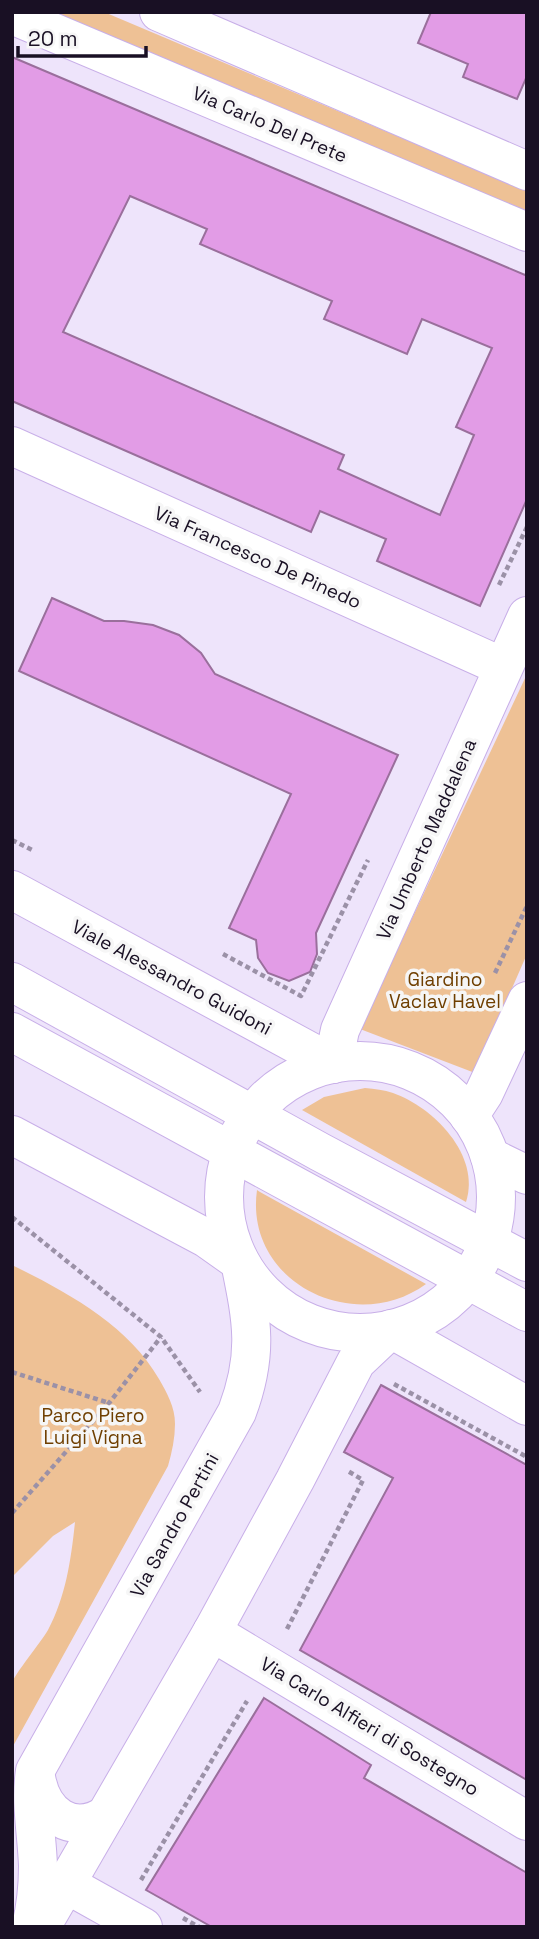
<svg xmlns="http://www.w3.org/2000/svg" width="539" height="1939" viewBox="0 0 539 1939" font-family="'Space Grotesk',sans-serif">
<rect width="100%" height="100%" fill="#eee4fb"/>
<g fill="#eec195">
<path d="M49,12H104L527,191V213Z"/>
<path d="M527,674V954L475,1073L360,1029Z"/>
<path d="M365,1088C375,1089 384,1090 393,1093C433,1107 481,1155 466,1202L302,1110L324,1097Z"/>
<path d="M257,1190L260,1192L426,1284C355,1336 244,1283 257,1190Z"/>
<path d="M12,1265C67,1292 128,1325 159,1379C167,1393 175,1407 175,1424C175,1438 172,1452 168,1466L12,1748C12,1731 9,1699 12,1683C14,1675 41,1642 48,1630C66,1596 71,1560 75,1522L53,1536L12,1577Z"/>
</g>
<g fill="#e29ce6" stroke="#9a6f9c" stroke-width="2" fill-rule="evenodd">
<path d="M431,12H527V76L517,99L463,77L468,64L418,43Z"/>
<path d="M12,57L525,275L527,272V499L480,606L377,561L386,539L320,511L311,532L12,401ZM130,196L207,229L200,244L332,301L324,319L407,354L422,319L492,348L456,427L474,435L440,515L338,469L344,455L63,332Z"/>
<path d="M52,598L104,621H124L153,625L179,635L201,653L215,674L398,755L316,933L317,954L310,972L289,981L268,973L258,958L256,940L229,928L291,794L19,671Z"/>
<path d="M381,1385L527,1465V1780L300,1650L393,1478L344,1452Z"/>
<path d="M264,1698L371,1765L364,1778L527,1873V1927H212L146,1890Z"/>
</g>
<g fill="none" stroke-linecap="round" stroke-linejoin="round">
<defs>
<g id="minor">
<path d="M159,12L527,171"/>
<path d="M12,15L527,232"/>
<path d="M12,446L503,667"/>
<path d="M12,890L333,1064"/>
<path d="M12,1135L206,1238L240,1262C252,1321 259,1354 237,1412L35,1771C30,1803 37,1834 38,1866C38,1887 36,1906 31,1927"/>
<path d="M490,1157L527,1175"/>
<path d="M212,1632L527,1821"/>
<path d="M36,1777C42,1813 71,1837 106,1815"/>
<path d="M66,1884L143,1927"/>
<path d="M41,1927L212,1632L295,1480L356,1362L391,1329L527,1406"/>
</g>
<g id="major">
<path d="M12,982L320,1152L527,1262"/>
<path d="M12,1032L527,1312"/>
<circle cx="360" cy="1197" r="136"/>
<path d="M333,1064L340,1030L527,616"/>
<path d="M469,1116L484,1093L527,1001"/>
</g>
</defs>
<use href="#minor" stroke="#c8afe8" stroke-width="40"/>
<use href="#major" stroke="#c8afe8" stroke-width="40"/>
<g stroke="#9b91a7" stroke-width="4.5" stroke-dasharray="5 3.5" stroke-linecap="butt">
<path d="M499,585L527,527"/>
<path d="M12,840L34,851"/>
<path d="M223,954L301,996L368,860"/>
<path d="M495,973L527,906"/>
<path d="M12,1217L161,1337L200,1392"/>
<path d="M12,1372L109,1403"/>
<path d="M394,1384L527,1457"/>
<path d="M12,1513L109,1403L161,1337"/>
<path d="M287,1629L363,1480L346,1470"/>
<path d="M141,1880L247,1701"/>
<path d="M183,1918L199,1927"/>
</g>
<use href="#minor" stroke="#fff" stroke-width="38"/>
<use href="#major" stroke="#fff" stroke-width="38"/>
</g>
<g text-anchor="middle" stroke-width="7" stroke-linejoin="round" paint-order="stroke">
<g font-size="19" fill="#191024" stroke="#f6f6f6">
<text transform="translate(270 124) rotate(23)" y="7">Via Carlo Del Prete</text>
<text transform="translate(258 557) rotate(24)" y="7">Via Francesco De Pinedo</text>
<text transform="translate(426 839) rotate(-66)" y="7">Via Umberto Maddalena</text>
<text transform="translate(172 977) rotate(28)" y="7">Viale Alessandro Guidoni</text>
<text transform="translate(174 1525) rotate(-61)" y="7">Via Sandro Pertini</text>
<text transform="translate(370 1726) rotate(31)" y="7">Via Carlo Alfieri di Sostegno</text>
</g>
<g font-size="19" fill="#6f3f00" stroke="#f6f6f6">
<text x="445" y="986">Giardino<tspan x="445" dy="22">Vaclav Havel</tspan></text>
<text x="93" y="1422">Parco Piero<tspan x="93" dy="22">Luigi Vigna</tspan></text>
</g>
</g>
<rect width="539" height="1939" fill="none" stroke="#191024" stroke-width="28"/>
<path d="M18 46v10h128v-10" fill="none" stroke="#191024" stroke-width="3.5"/>
<text x="28" y="46" font-size="21" fill="#191024" stroke="#f6f6f6" stroke-width="5" paint-order="stroke">20 m</text>
</svg>
